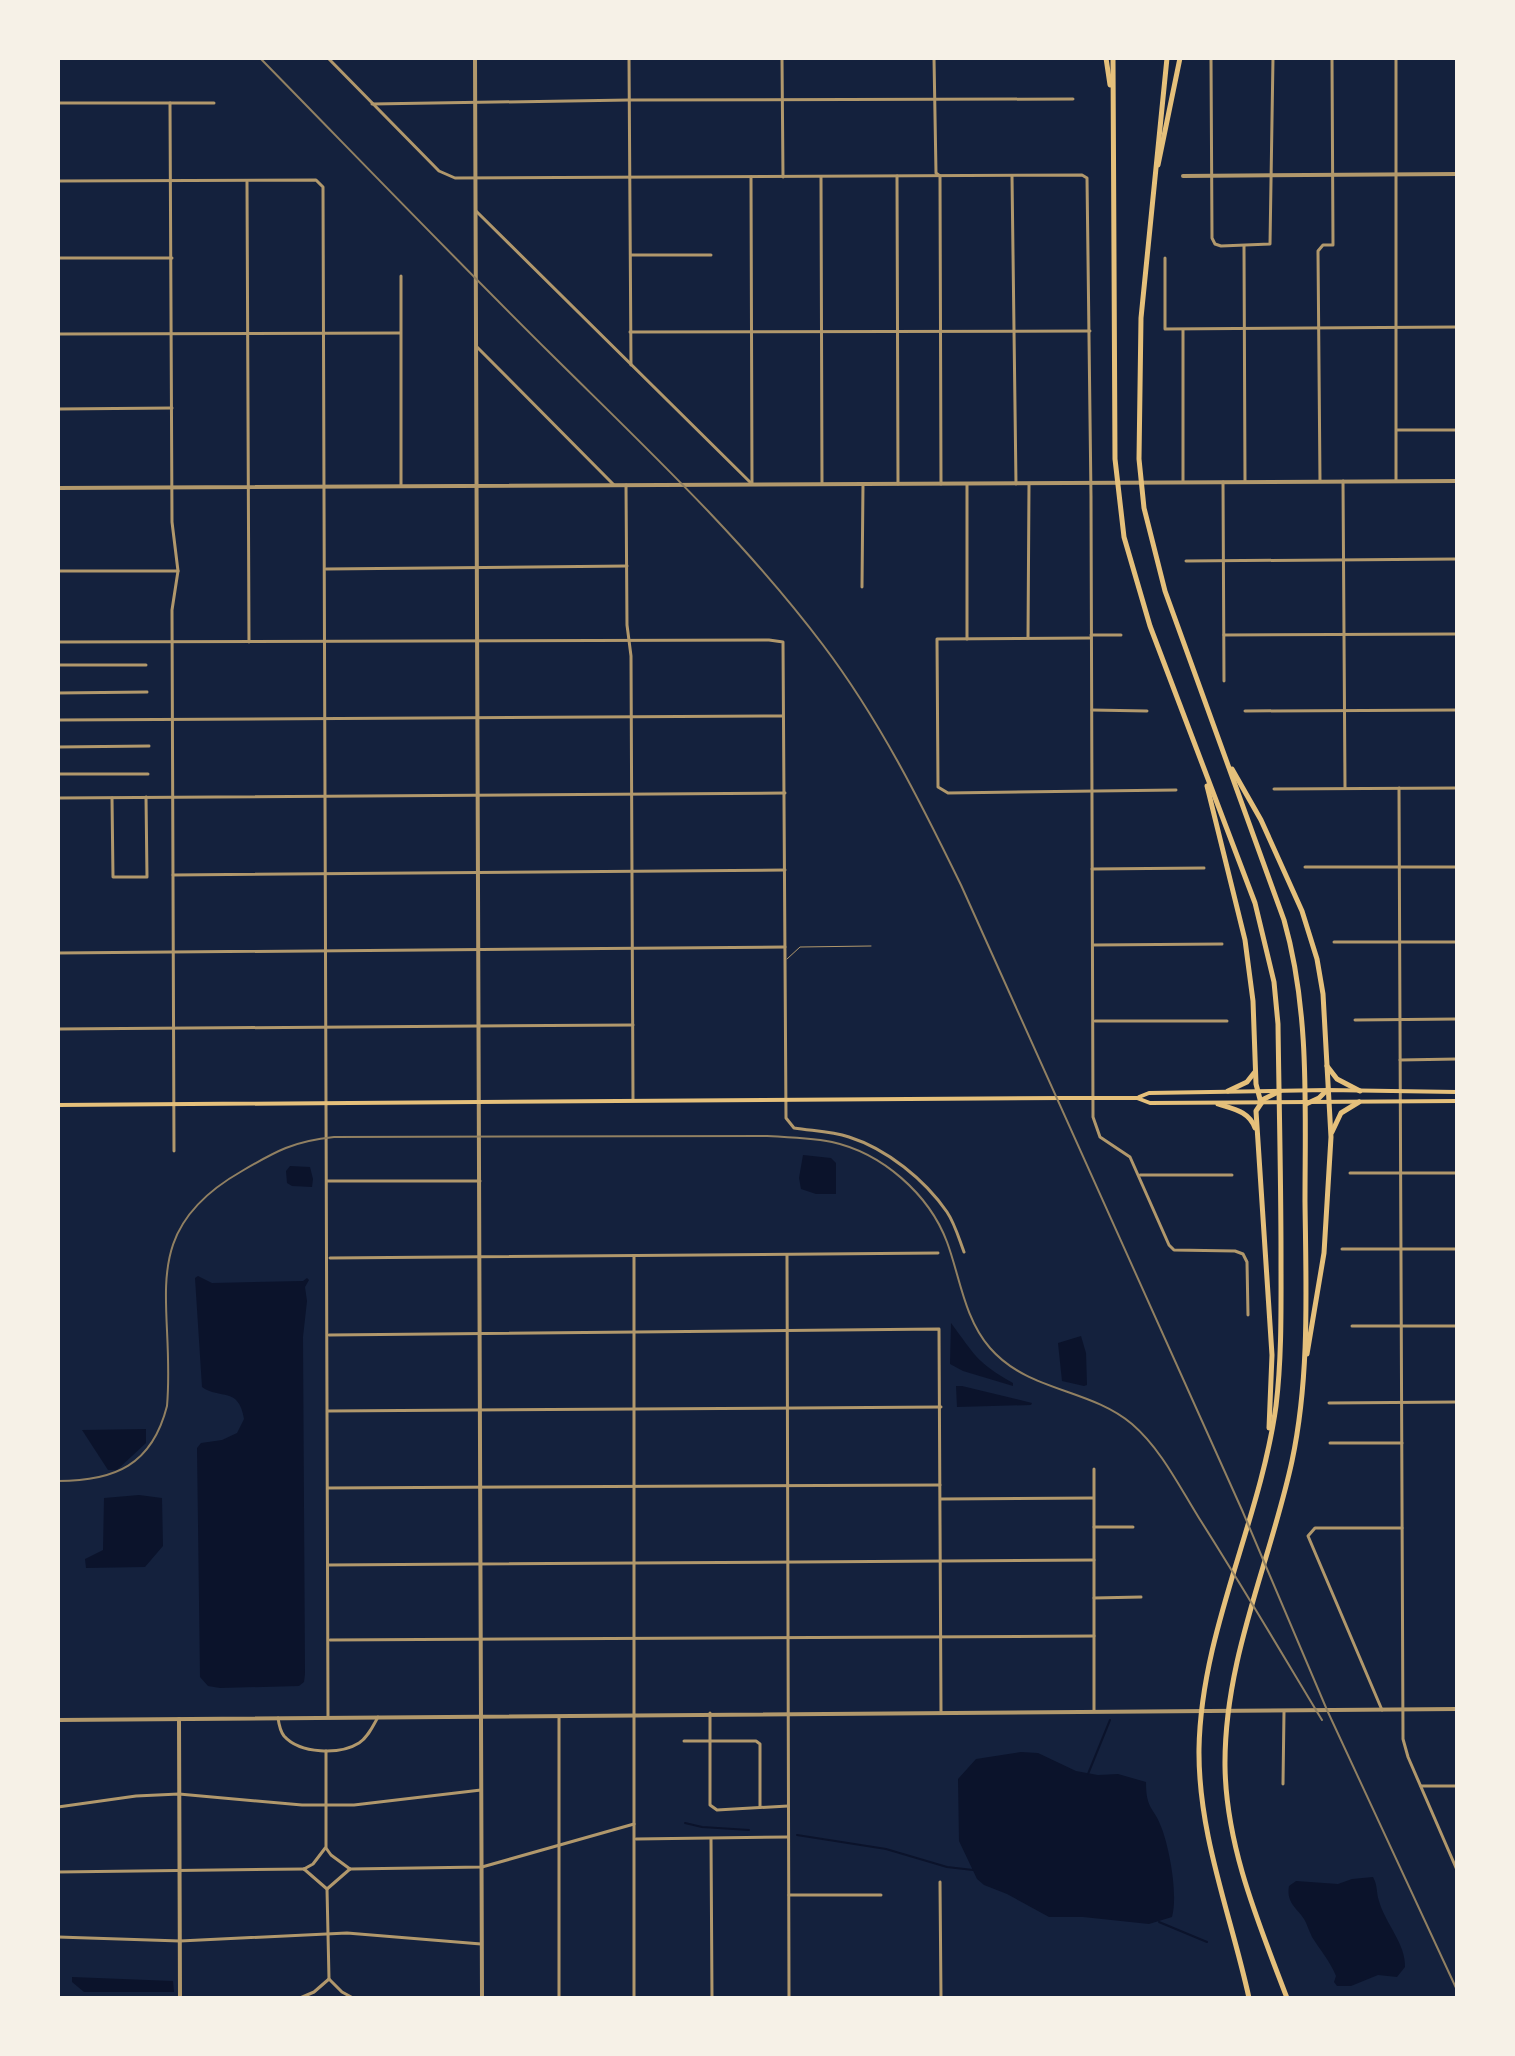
<svg xmlns="http://www.w3.org/2000/svg" width="1515" height="2056" viewBox="0 0 1515 2056" font-family="Montserrat,sans-serif">
<rect width="100%" height="100%" fill="#14213d"/>
<g fill="#0b132b">
<path d="M803,1155L831,1158L836,1163V1194H816L801,1189L799,1178Z"/>
<path d="M290,1166L310,1167L313,1179L312,1187L292,1186L287,1183L286,1171Z"/>
<path d="M198,1276L212,1283L303,1281L307,1278L309,1280L305,1287L307,1301L303,1337L305,1674L304,1682L299,1686L220,1688L208,1686L200,1677L197,1448L201,1443L222,1440L237,1433L244,1419C239,1386 220,1400 202,1387L195,1278Z"/>
<path d="M951,1323C975,1355 976,1362 1013,1383V1386L963,1371L950,1364Z"/>
<path d="M1081,1336L1086,1353L1087,1385L1084,1386L1062,1381L1058,1343Z"/>
<path d="M956,1386H962L1032,1403L1031,1405L957,1407Z"/>
<path d="M146,1429V1443L117,1470H108L82,1430Z"/>
<path d="M139,1495L162,1498L163,1546L145,1567L86,1568L85,1559L103,1550L104,1498Z"/>
<path d="M1021,1752L1038,1753L1076,1771L1098,1775L1118,1774L1146,1782C1146,1811 1154,1806 1162,1829C1170,1851 1178,1895 1172,1917L1149,1924L1083,1917H1049L1007,1894L984,1885L977,1879L959,1841L958,1779L976,1759Z"/>
<path d="M1373,1877C1378,1886 1376,1892 1379,1901C1385,1923 1406,1944 1405,1967L1397,1977L1378,1975L1351,1986H1337L1334,1982L1336,1976C1330,1961 1320,1950 1312,1937C1309,1931 1307,1924 1304,1919C1297,1908 1286,1903 1289,1886L1296,1881L1338,1884L1352,1879Z"/>
<path d="M72,1977L173,1981L174,1992H84L72,1982Z"/>
</g>
<g fill="none" stroke-linecap="round" stroke-linejoin="round">
<g stroke="#0b132b" stroke-width="2">
<path d="M1088,1774L1110,1720"/>
<path d="M685,1823L702,1827L749,1830"/>
<path d="M797,1835L886,1849L947,1867L973,1870"/>
<path d="M1159,1922L1207,1942"/>
</g>
<path stroke="#b1986c" stroke-width="1" d="M787,959L800,947L871,946"/>
<g stroke="#b1986c" stroke-width="3">
<path d="M328,58L439,171L455,178L1082,175L1087,178L1091,496L1093,1117L1100,1137L1130,1157L1169,1245L1174,1250L1235,1251L1243,1254L1247,1262L1248,1315"/>
<path d="M629,58L631,365"/>
<path d="M782,58L783,177"/>
<path d="M934,58L936,173L940,176L941,484"/>
<path d="M1211,58L1212,238L1215,244L1221,246L1270,244L1273,58"/>
<path d="M1396,58V481"/>
<path d="M58,103H214"/>
<path d="M170,103L172,522L178,571L172,610L174,1151"/>
<path d="M372,104L629,100L1073,99"/>
<path d="M897,176L898,484"/>
<path d="M1012,176L1016,484"/>
<path d="M751,177L752,484"/>
<path d="M821,177L822,484"/>
<path d="M58,181L316,180L323,187L328,1717"/>
<path d="M247,182L249,642"/>
<path d="M476,211L752,484"/>
<path d="M1244,246L1245,482"/>
<path d="M631,255H711"/>
<path d="M58,258H172"/>
<path d="M1165,258V329L1457,327"/>
<path d="M401,276V486"/>
<path d="M1183,330V482"/>
<path d="M630,332L1090,331"/>
<path d="M58,334L400,333"/>
<path d="M477,347L614,485"/>
<path d="M58,409L172,408"/>
<path d="M1397,430H1457"/>
<path d="M1320,481L1318,251L1323,245H1333L1332,58"/>
<path d="M1343,481L1345,788"/>
<path d="M1223,482L1224,681"/>
<path d="M626,485L627,625L631,656L633,1100"/>
<path d="M1186,561L1457,559"/>
<path d="M326,569L627,566"/>
<path d="M58,571H178"/>
<path d="M862,587L863,484"/>
<path d="M1091,635H1121"/>
<path d="M1224,635L1457,634"/>
<path d="M1028,638L1029,484"/>
<path d="M1090,638L937,639L938,787L948,793L1176,790"/>
<path d="M967,639V485"/>
<path d="M58,642L769,640L783,642L786,1118L794,1128C813,1131 831,1131 849,1137C887,1149 925,1180 947,1212C955,1224 959,1239 964,1252"/>
<path d="M58,665H146"/>
<path d="M58,693L147,692"/>
<path d="M1092,710L1147,711"/>
<path d="M1245,711L1457,710"/>
<path d="M58,720L782,716"/>
<path d="M58,747L149,746"/>
<path d="M58,774H148"/>
<path d="M1399,788L1403,1739L1408,1757L1457,1870"/>
<path d="M1274,789L1457,788"/>
<path d="M58,798L785,793"/>
<path d="M112,798L113,877H147L146,797"/>
<path d="M1305,867H1457"/>
<path d="M1092,869L1204,868"/>
<path d="M173,875L785,870"/>
<path d="M1334,942H1457"/>
<path d="M1094,945L1222,944"/>
<path d="M58,953L785,947"/>
<path d="M1355,1020L1457,1019"/>
<path d="M1095,1021H1227"/>
<path d="M58,1029L633,1025"/>
<path d="M1400,1060L1457,1059"/>
<path d="M1350,1173H1457"/>
<path d="M1140,1175H1232"/>
<path d="M327,1181H480"/>
<path d="M1342,1249H1457"/>
<path d="M787,1255L789,1998"/>
<path d="M634,1257V1998"/>
<path d="M330,1258L938,1253"/>
<path d="M1352,1326H1457"/>
<path d="M329,1335L939,1329L941,1712"/>
<path d="M1329,1403L1457,1402"/>
<path d="M328,1411L941,1407"/>
<path d="M1330,1443H1402"/>
<path d="M1094,1469V1711"/>
<path d="M328,1488L940,1485"/>
<path d="M941,1499L1093,1498"/>
<path d="M1094,1527H1133"/>
<path d="M328,1565L1094,1560"/>
<path d="M1094,1598L1141,1597"/>
<path d="M330,1640L1094,1636"/>
<path d="M1382,1710L1308,1536L1315,1528H1402"/>
<path d="M710,1713V1805L717,1810L788,1806"/>
<path d="M278,1718C279,1725 280,1731 284,1736C300,1754 340,1755 359,1743C368,1737 373,1726 378,1717"/>
<path d="M559,1718V1998"/>
<path d="M684,1741H756L760,1744V1807"/>
<path d="M1283,1784L1284,1712"/>
<path d="M1421,1786H1457"/>
<path d="M58,1807L136,1796L179,1794L302,1805H354L481,1790"/>
<path d="M636,1839L788,1837"/>
<path d="M711,1839L712,1998"/>
<path d="M326,1848L331,1855L350,1869"/>
<path d="M304,1869L313,1864L326,1847V1751"/>
<path d="M304,1869L327,1889L329,1979"/>
<path d="M350,1869L482,1867L634,1824"/>
<path d="M58,1872L304,1869"/>
<path d="M940,1882L941,1998"/>
<path d="M327,1889L350,1869"/>
<path d="M789,1895H881"/>
<path d="M58,1937L180,1941L347,1933L481,1944"/>
<path d="M300,1998L314,1992L329,1979L342,1992L353,1998"/>
</g>
<g stroke="#b1986c" stroke-width="4">
<path d="M475,58L482,1998"/>
<path d="M1183,176L1457,174"/>
<path d="M58,488L1457,481"/>
<path d="M179,1719L180,1998"/>
<path d="M58,1720L1457,1709"/>
</g>
<g stroke="#e5c07b" stroke-width="4">
<path d="M1139,1097L1149,1093L1327,1090L1457,1092"/>
<path d="M58,1105L1064,1098H1137L1150,1103L1457,1101"/>
</g>
<g stroke="#e5c07b" stroke-width="5">
<path d="M1106,58L1110,85"/>
<path d="M1113,58L1115,459L1124,537L1150,626L1255,903L1274,982L1278,1024C1279,1101 1281,1178 1281,1255C1281,1305 1282,1356 1276,1406C1260,1522 1201,1631 1199,1749C1198,1835 1231,1915 1249,1998"/>
<path d="M1167,58L1141,318L1139,459L1144,508L1165,591L1284,920C1310,1011 1305,1108 1305,1202C1306,1288 1310,1376 1292,1461C1270,1563 1224,1659 1225,1766C1226,1847 1259,1924 1287,1998"/>
<path d="M1158,165L1180,58"/>
<path d="M1232,769L1261,820L1302,911L1317,959L1323,994L1331,1137L1324,1253L1307,1354"/>
<path d="M1207,786L1245,940L1253,1001L1256,1084L1261,1103"/>
<path d="M1327,1066L1337,1079L1360,1091"/>
<path d="M1228,1091L1247,1082L1254,1073"/>
<path d="M1218,1104C1233,1109 1249,1111 1255,1128"/>
<path d="M1306,1104L1319,1098L1327,1090"/>
<path d="M1332,1132L1341,1113L1359,1102"/>
<path d="M1269,1428L1272,1355L1256,1111L1264,1099L1280,1091"/>
</g>
<g stroke="#918062" stroke-width="2">
<path d="M260,58C357,157 453,257 552,355C646,448 743,539 823,645C879,719 921,803 961,885L1242,1510L1327,1710L1457,1990"/>
<path d="M58,1481C115,1481 152,1465 167,1406C176,1303 133,1233 242,1171C276,1151 294,1141 334,1137L766,1136C788,1137 811,1138 832,1142C882,1153 929,1194 947,1242C960,1277 964,1318 990,1348C1028,1392 1089,1388 1132,1424C1161,1449 1179,1486 1199,1518C1241,1584 1281,1652 1322,1720"/>
</g>
</g>
<rect width="1515" height="2056" fill="none" stroke="#f6f1e7" stroke-width="120"/>
</svg>
